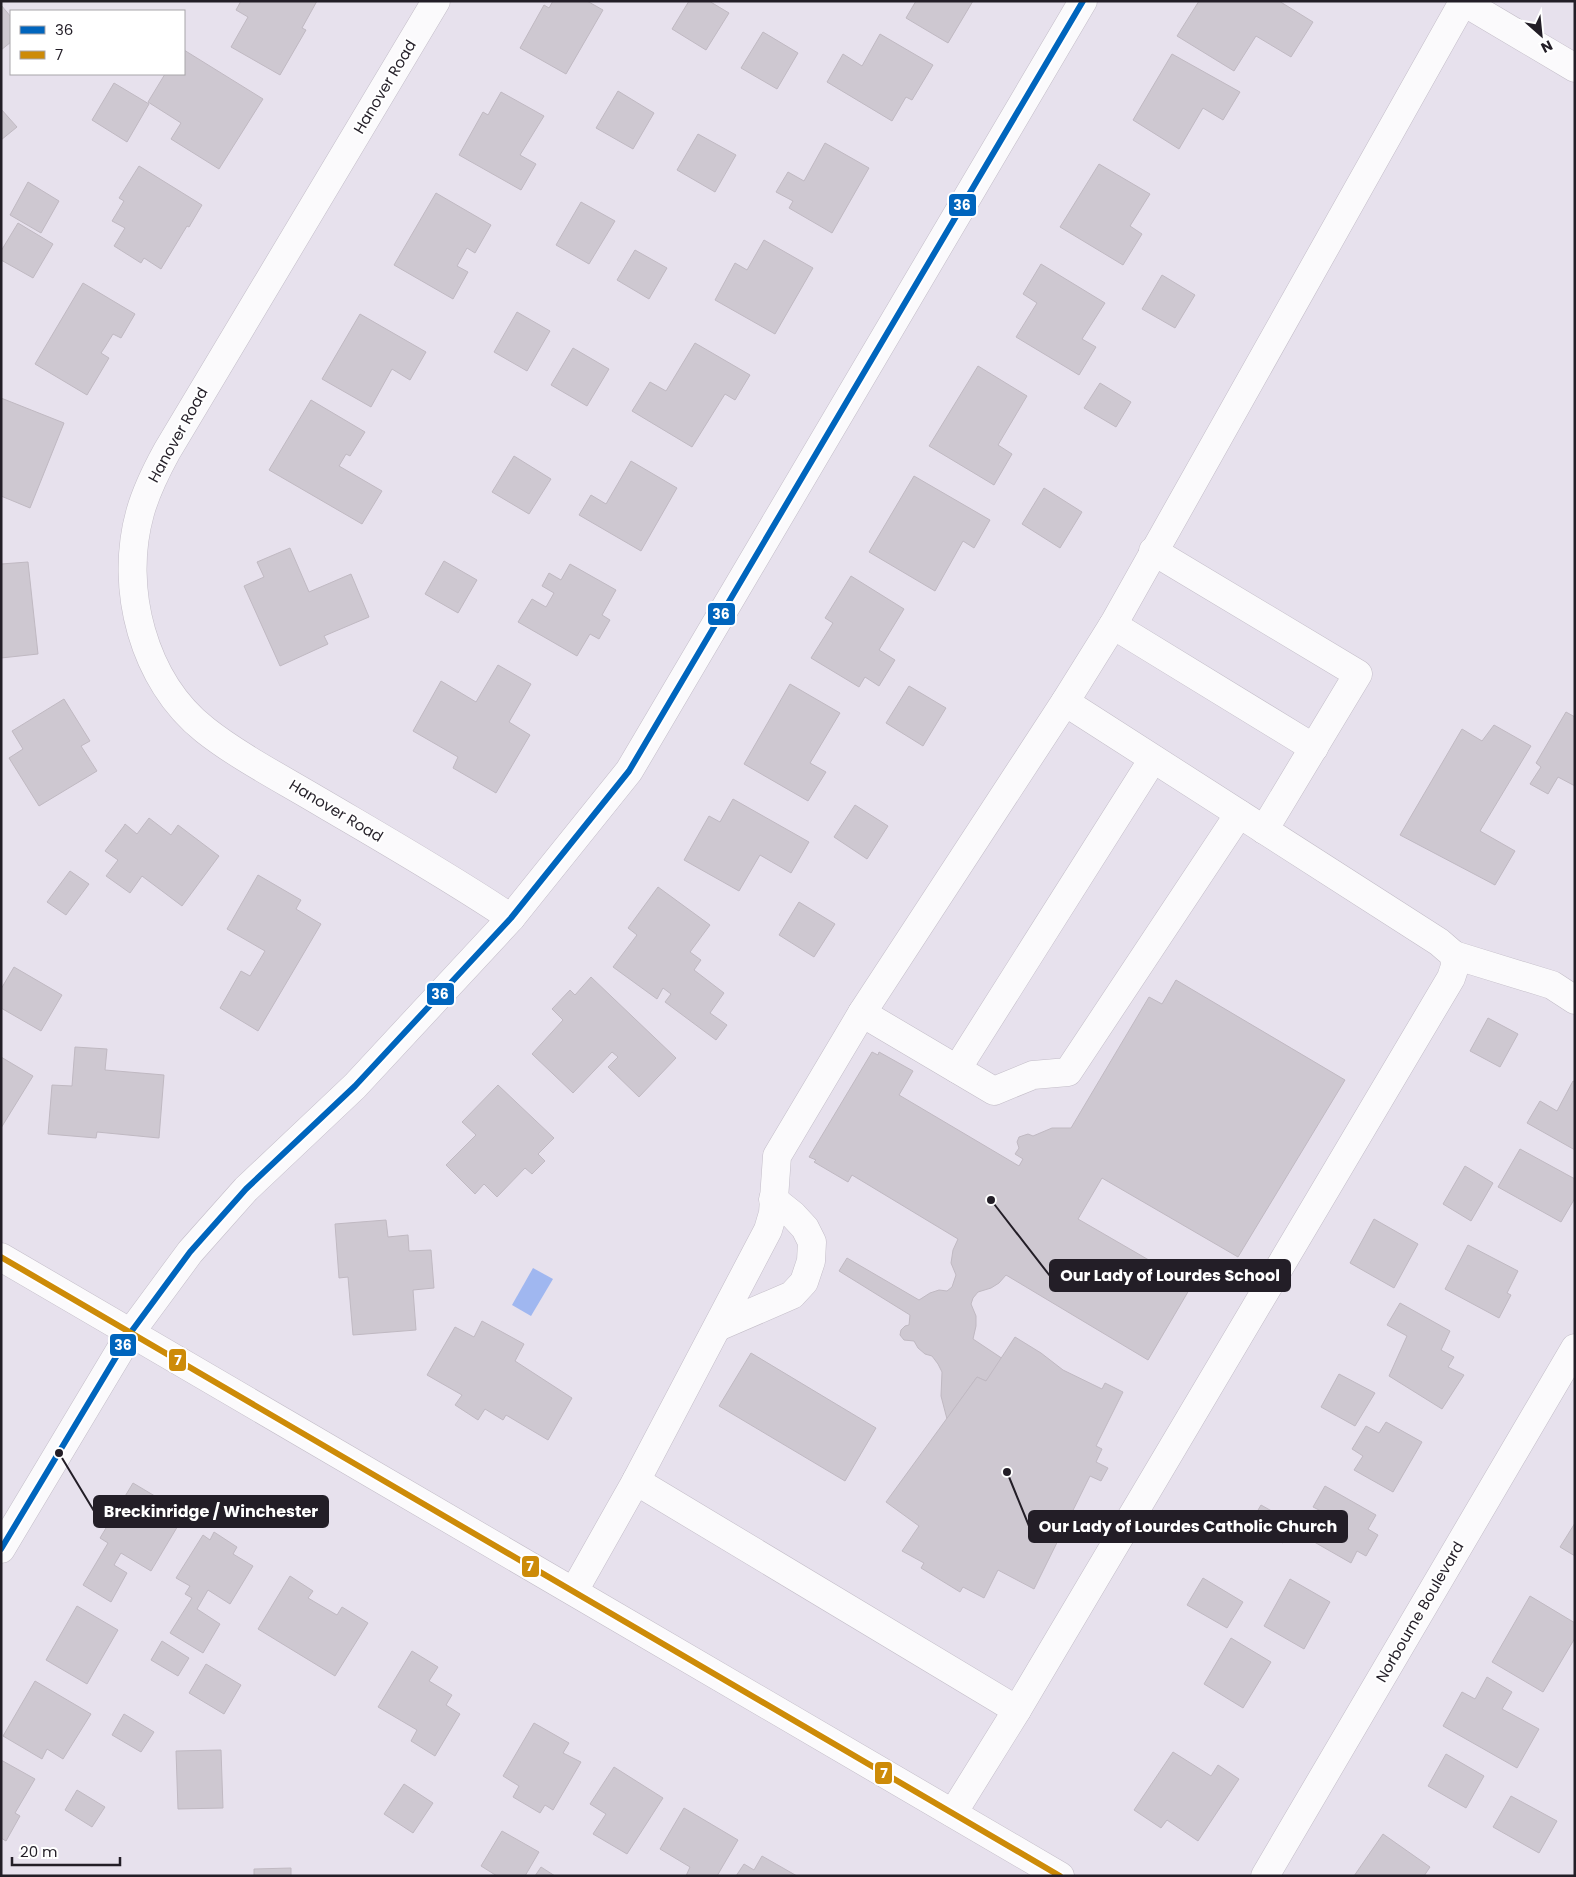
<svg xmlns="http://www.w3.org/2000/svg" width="1576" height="1877" viewBox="0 0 1576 1877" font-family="Poppins,sans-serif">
<rect width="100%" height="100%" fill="#e7e1ed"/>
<path fill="#a0b7f0" d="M533,1268L553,1279L531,1316L512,1305Z"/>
<g fill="#cec8d1" stroke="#c0b9c2">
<path d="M241,1H317L302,28L306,30L280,75L231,47L248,17L236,10Z"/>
<path d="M553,1H587L603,10L566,74L520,48L544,5L549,8Z"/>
<path d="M689,1H709L729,13L706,50L672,29Z"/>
<path d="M916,1H973L948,43L906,18Z"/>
<path d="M1199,1H1279L1313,22L1291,57L1256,36L1234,71L1177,36Z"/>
<path d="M1,5L11,17V42L1,50Z"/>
<path d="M763,32L798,53L777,89L741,68Z"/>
<path d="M880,34L933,65L912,100L906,97L892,121L827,82L843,54L862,66Z"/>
<path d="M184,50L263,99L219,169L171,139L181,123L148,102L165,74H184Z"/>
<path d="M1172,54L1240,92L1223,120L1203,108L1179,149L1133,120Z"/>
<path d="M114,83L149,104L127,142L92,120Z"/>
<path d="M618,91L654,113L633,149L596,128Z"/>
<path d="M501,92L544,116L520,155L536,164L521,190L459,155L483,112L488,115Z"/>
<path d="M1,109L17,127L1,140Z"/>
<path d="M698,134L736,155L715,192L677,170Z"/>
<path d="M825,143L869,168L832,233L789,208L793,201L776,192L788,172L804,181Z"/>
<path d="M1099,164L1150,194L1130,226L1142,234L1123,265L1060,227Z"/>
<path d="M139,166L202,205L189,227L187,226L161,269L144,258L141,263L114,246L125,228L112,221L124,201L119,198Z"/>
<path d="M28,182L59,201L41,233L10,215Z"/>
<path d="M436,193L491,225L475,253L467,248L457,266L468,272L453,299L394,265Z"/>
<path d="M581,202L615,221L589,264L556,245Z"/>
<path d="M18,223L53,244L33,278L1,260V251Z"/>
<path d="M764,240L813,268L775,334L715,300L735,263L747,270Z"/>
<path d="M635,250L667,268L649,299L617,280Z"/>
<path d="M1041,264L1105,303L1082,339L1096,347L1079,375L1016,337L1037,303L1023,294Z"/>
<path d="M1162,275L1195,295L1175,328L1142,309Z"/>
<path d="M83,283L135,314L121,338L113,334L105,347L101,353L109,358L87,395L35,364Z"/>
<path d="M517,312L550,331L527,371L494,352Z"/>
<path d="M360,314L426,352L410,380L392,369L371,407L322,379Z"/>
<path d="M695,343L750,375L735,400L725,394L692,447L632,411L650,382L666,391Z"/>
<path d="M573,348L609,369L587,406L551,385Z"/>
<path d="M978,366L1027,396L998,445L1012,454L994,485L929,446Z"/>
<path d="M1100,383L1131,402L1116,427L1084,408Z"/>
<path d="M1,398L64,423L30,508L1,496Z"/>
<path d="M311,400L365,432L350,456L346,454L339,466L382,491L362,524L269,470Z"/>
<path d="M514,456L551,479L529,514L492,492Z"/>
<path d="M631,461L677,488L641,551L579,515L591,495L606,504Z"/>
<path d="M914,476L990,520L974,548L963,541L935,591L869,552Z"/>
<path d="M1044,488L1082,512L1060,548L1022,524Z"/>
<path d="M290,548L309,592L351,574L369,617L324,636L328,644L280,666L244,586L264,577L257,562Z"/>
<path d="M444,561L477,580L458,613L425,594Z"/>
<path d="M28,562L38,654L1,658V564Z"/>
<path d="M570,564L616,590L602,615L610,620L599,639L590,634L577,656L518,622L532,599L546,607L554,593L542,586L549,573L561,580Z"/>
<path d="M851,576L904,609L879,650L895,660L879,686L865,677L859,687L811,658L833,623L825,618Z"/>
<path d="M498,665L531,684L509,722L530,735L496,793L453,768L458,757L413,731L441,681L476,702Z"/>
<path d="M790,684L840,713L810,763L826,772L808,801L744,764Z"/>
<path d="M909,686L946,708L923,746L886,723Z"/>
<path d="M64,699L90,741L81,746L97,771L39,806L9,758L23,749L12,731Z"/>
<path d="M1566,712L1575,717V786L1558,777L1548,794L1530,784L1541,767L1536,763Z"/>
<path d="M1494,725L1531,746L1480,831L1515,851L1495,885L1400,835L1462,729L1482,741Z"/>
<path d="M733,799L809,842L791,873L760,855L739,891L684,860L709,816L720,822Z"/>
<path d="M855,805L888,826L867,859L834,837Z"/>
<path d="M149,818L171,835L178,825L219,856L182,906L142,876L130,893L106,876L118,860L105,851L124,826L125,824L137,834Z"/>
<path d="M70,871L89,884L66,915L47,902Z"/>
<path d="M258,875L301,900L296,909L321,924L258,1031L220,1008L241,971L250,976L265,951L227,929Z"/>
<path d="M658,887L710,925L690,952L701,960L694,970L724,993L710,1013L727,1025L716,1040L665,1002L671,994L663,988L657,999L613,967L637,935L628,928Z"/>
<path d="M799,902L835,924L814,957L779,935Z"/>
<path d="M14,967L62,995L41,1031L1,1008V989Z"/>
<path d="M591,977L676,1058L639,1097L608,1067L618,1057L612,1052L573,1093L532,1054L563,1020L552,1009L570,990L575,995Z"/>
<path d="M1176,980L1345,1080L1238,1257L1102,1178L1078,1219L1192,1285L1148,1360L1006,1275L999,1283L991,1288L978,1292L973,1298L971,1304L976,1316V1326L973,1339L1003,1359L986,1381L977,1377L947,1419L941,1396L942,1372L938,1364L932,1356L925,1354L918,1348L914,1341L904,1340L900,1335L901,1330L905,1326L909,1325L910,1315L839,1271L847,1258L919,1300L930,1293L939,1290L947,1291L952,1287L956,1275L951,1263L953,1250L958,1239L852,1175L848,1182L814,1162L816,1160L809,1157L872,1052L878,1055L879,1052L913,1071L899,1095L1019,1166L1023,1159L1015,1154L1019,1148L1017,1142L1019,1137L1028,1134L1033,1136L1052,1128H1071L1149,997L1162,1004Z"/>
<path d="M1488,1018L1518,1034L1500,1067L1470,1051Z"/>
<path d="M75,1047L107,1049L105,1070L164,1075L159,1138L97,1132L96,1138L48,1134L52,1085L72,1086Z"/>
<path d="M1,1057L33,1076L1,1128Z"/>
<path d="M1573,1081L1575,1082V1150L1527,1123L1540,1101L1557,1111Z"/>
<path d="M498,1085L554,1138L538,1154L545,1161L532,1174L525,1168L497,1197L484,1184L475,1194L446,1165L476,1135L462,1122Z"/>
<path d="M1520,1149L1575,1179V1198L1561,1222L1498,1187Z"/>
<path d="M1465,1166L1493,1183L1471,1221L1443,1204Z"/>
<path d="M1374,1219L1418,1244L1394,1288L1350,1263Z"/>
<path d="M386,1220L388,1237L408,1235L409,1251L431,1250L434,1288L413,1290L416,1330L353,1335L348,1277L339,1278L335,1224Z"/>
<path d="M1468,1245L1518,1271L1507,1293L1511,1295L1499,1318L1445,1289Z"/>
<path d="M1400,1303L1450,1331L1441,1350L1454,1357L1448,1367L1464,1375L1442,1409L1389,1376L1407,1336L1387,1325Z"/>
<path d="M482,1321L524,1344L515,1361L572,1398L548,1440L506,1415L503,1420L485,1409L478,1420L455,1405L462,1395L427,1375L455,1327L474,1337Z"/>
<path d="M1015,1337L1041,1353L1063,1370L1102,1389L1105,1383L1123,1392L1096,1446L1102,1449L1096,1462L1108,1468L1101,1481L1090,1476L1034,1589L998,1570L984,1598L963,1587L960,1592L921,1568L924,1563L902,1551L919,1526L886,1502L977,1377L986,1381Z"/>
<path d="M751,1353L876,1428L845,1481L719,1406Z"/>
<path d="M1339,1374L1375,1393L1355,1426L1321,1407Z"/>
<path d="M1386,1422L1422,1442L1393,1492L1354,1470L1363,1456L1352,1449L1366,1426L1379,1433Z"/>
<path d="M133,1483L185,1514L151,1571L121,1553L114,1565L127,1573L111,1602L83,1585L108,1543L100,1538Z"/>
<path d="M1325,1486L1376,1515L1368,1529L1378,1535L1366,1556L1357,1551L1351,1563L1309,1539L1325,1513L1313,1507Z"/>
<path d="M1261,1505L1293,1523L1283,1543L1250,1524Z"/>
<path d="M1575,1523V1556L1560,1547Z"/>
<path d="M214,1532L237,1547L233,1554L253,1566L230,1604L208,1590L197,1609L220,1624L203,1653L170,1633L192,1598L185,1594L190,1586L176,1578L203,1535L210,1540Z"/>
<path d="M290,1576L313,1591L308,1598L330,1611L337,1615L342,1607L368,1623L335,1676L258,1629Z"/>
<path d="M1203,1578L1243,1602L1227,1628L1187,1605Z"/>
<path d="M1290,1579L1330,1602L1304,1649L1264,1626Z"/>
<path d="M1530,1596L1575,1623V1638L1543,1692L1492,1662Z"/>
<path d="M77,1606L118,1630L87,1684L46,1660Z"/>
<path d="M1231,1638L1271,1662L1243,1708L1204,1684Z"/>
<path d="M162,1641L189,1658L178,1676L151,1660Z"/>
<path d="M412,1651L438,1667L429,1681L452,1695L446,1705L460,1714L435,1756L411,1741L417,1730L378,1707Z"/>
<path d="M206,1664L241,1685L224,1714L189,1693Z"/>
<path d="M1487,1677L1512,1692L1502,1709L1539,1729L1517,1768L1443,1726L1462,1692L1475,1699Z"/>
<path d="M35,1681L91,1714L63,1759L47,1749L42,1759L3,1736Z"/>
<path d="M124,1714L154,1732L141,1752L112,1735Z"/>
<path d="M534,1723L569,1743L563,1753L581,1762L553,1810L545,1805L540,1813L513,1797L519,1786L503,1776Z"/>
<path d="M221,1750L223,1808L178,1809L176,1751Z"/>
<path d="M1173,1752L1211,1776L1218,1765L1239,1779L1198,1841L1167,1820L1161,1828L1134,1810Z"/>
<path d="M1446,1754L1484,1776L1466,1808L1428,1786Z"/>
<path d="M1,1760L35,1779L15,1813L20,1816L6,1841L1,1838Z"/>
<path d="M614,1767L663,1798L627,1854L593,1834L606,1814L590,1804Z"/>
<path d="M404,1784L433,1803L413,1833L384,1814Z"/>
<path d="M77,1790L105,1807L92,1827L65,1810Z"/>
<path d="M1511,1796L1557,1821L1539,1853L1493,1827Z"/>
<path d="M684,1808L738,1840L717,1876H686L690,1867L660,1849Z"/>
<path d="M502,1831L539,1852L525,1876H497L481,1866Z"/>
<path d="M1383,1834L1430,1867L1424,1876H1354Z"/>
<path d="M762,1856L797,1876H736L744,1864L754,1870Z"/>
<path d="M541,1867L555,1876H535Z"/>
<path d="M291,1868V1876H254V1869Z"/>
</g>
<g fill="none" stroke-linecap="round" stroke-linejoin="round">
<defs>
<g id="minor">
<path d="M436,1L167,451C156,471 146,491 140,513C119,588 143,681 205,730C239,757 286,781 324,804C387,841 450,877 511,918"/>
<path d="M1462,1L1575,68"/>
<path d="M1153,551L1358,674L1264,830"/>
<path d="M1113,625L1314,748"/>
<path d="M1454,955L1552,985L1575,1000"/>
<path d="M862,1013L994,1091L1033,1075L1068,1072L1239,814"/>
<path d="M957,1069L1153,759"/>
<path d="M718,1327L792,1295L804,1282L811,1261L812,1242L805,1228L793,1215L773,1199"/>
<path d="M636,1481L1017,1710"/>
<path d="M1,1549L131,1332L190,1252L246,1189L355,1086L511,918L629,771L1083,1"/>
<path d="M574,1591L636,1481L768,1230L773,1213L777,1156L862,1013L1065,702L1113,625L1463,2"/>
<path d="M953,1813L1017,1710L1451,978L1455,966L1454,955L1439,942L1065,702"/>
<path d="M1265,1876L1575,1348"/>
</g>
<path id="major" d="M1,1257L1060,1876"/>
</defs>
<use href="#minor" stroke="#c3bdc8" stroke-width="29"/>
<use href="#major" stroke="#c3bdc8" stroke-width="29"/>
<use href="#minor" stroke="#fbfafc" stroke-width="28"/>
<use href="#major" stroke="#fbfafc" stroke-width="28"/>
<defs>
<path id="bus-1" d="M1,1549L131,1332L190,1252L246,1189L355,1086L511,918L629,771L1083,1"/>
<path id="bus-2" d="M1,1257L1060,1876"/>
</defs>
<use href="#bus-1" stroke="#fff" stroke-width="10"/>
<use href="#bus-2" stroke="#fff" stroke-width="10"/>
<use href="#bus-1" stroke="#0065bd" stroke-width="6"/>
<use href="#bus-2" stroke="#cd8b08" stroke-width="6"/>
</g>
<g text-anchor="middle" stroke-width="4" stroke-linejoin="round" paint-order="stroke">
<g font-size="15" fill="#231e27" stroke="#fff">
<text transform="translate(385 87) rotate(-59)" y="5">Hanover Road</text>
<text transform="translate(178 435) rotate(-61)" y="5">Hanover Road</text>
<text transform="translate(336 811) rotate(31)" y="5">Hanover Road</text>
<text transform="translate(1420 1612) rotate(-60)" y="5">Norbourne Boulevard</text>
</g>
</g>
<path fill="none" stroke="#231e27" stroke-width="2" d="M991 1200L1050 1276M59 1453L94 1511M1007 1472L1029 1526"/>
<g fill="#231e27" stroke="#fff" stroke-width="2">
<circle cx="991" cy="1200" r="5"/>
<circle cx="59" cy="1453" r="5"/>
<circle cx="1007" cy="1472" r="5"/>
</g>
<g fill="#231e27" stroke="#231e27" stroke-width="2">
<rect x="1050" y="1260" width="240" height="31" rx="5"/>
<rect x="94" y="1496" width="234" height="31" rx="5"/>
<rect x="1029" y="1511" width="318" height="31" rx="5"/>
</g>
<g font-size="16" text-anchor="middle" font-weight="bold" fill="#fff">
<text x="1170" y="1281">Our Lady of Lourdes School</text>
<text x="211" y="1517">Breckinridge / Winchester</text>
<text x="1188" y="1532">Our Lady of Lourdes Catholic Church</text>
</g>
<g stroke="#fff" stroke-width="2">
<rect x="948" y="193" width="29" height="24" rx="5" fill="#0065bd"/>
<rect x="707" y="602" width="29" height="24" rx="5" fill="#0065bd"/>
<rect x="426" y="982" width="29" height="24" rx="5" fill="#0065bd"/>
<rect x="109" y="1333" width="28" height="24" rx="5" fill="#0065bd"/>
<rect x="168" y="1348" width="19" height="24" rx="5" fill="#cd8b08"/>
<rect x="521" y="1555" width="19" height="23" rx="5" fill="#cd8b08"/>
<rect x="874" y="1761" width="19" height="24" rx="5" fill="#cd8b08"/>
</g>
<g font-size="14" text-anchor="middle" font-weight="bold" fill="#fff">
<text x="962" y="210">36</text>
<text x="721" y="619">36</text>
<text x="440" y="999">36</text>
<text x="123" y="1350">36</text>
<text x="178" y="1365">7</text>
<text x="530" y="1571">7</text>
<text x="884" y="1778">7</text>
</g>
<rect width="1576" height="1877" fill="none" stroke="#231e27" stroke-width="5"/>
<rect x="10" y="10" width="175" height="65" fill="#ffffff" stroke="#a7a5a9"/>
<rect x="20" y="26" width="25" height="8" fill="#0065bd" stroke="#a7a5a9"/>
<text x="55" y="35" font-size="15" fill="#231e27">36</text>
<rect x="20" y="51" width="25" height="8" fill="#cd8b08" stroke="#a7a5a9"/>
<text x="55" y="60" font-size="15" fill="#231e27">7</text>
<g transform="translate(1541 35) rotate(153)" stroke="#ffffff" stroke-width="4" paint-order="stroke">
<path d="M0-4L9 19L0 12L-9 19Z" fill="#231e27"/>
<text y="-8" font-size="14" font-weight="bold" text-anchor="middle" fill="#231e27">N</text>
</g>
<path d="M12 1857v8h108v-8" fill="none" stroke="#231e27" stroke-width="2.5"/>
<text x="20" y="1857" font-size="15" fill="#231e27" stroke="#ffffff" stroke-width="4" paint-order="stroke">20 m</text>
</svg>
